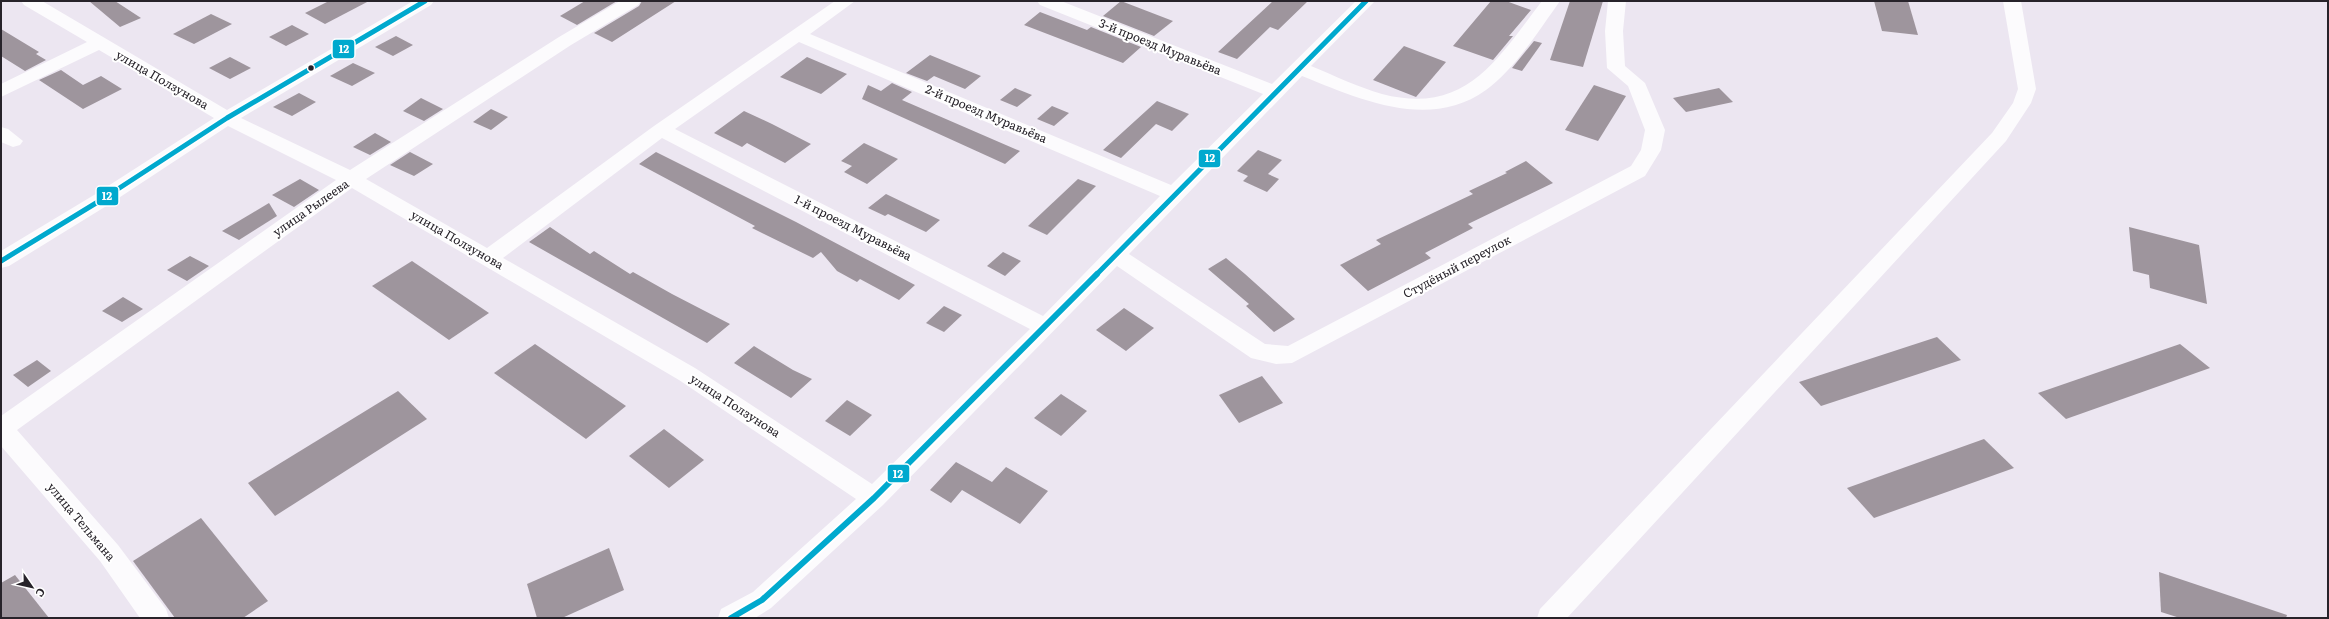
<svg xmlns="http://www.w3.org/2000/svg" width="2329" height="619" viewBox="0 0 2329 619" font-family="Literata,serif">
<rect width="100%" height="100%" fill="#ece6f1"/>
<g fill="#9e959d">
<path d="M89,1H115L141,18L120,27Z"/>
<path d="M329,1H369L325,24L305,13Z"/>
<path d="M585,1H617L577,25L560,16Z"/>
<path d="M642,1H676L612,42L594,33L639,6Z"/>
<path d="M1121,1L1173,21L1154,36L1103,16Z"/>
<path d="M1273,1H1308L1278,30L1270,27L1237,59L1218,52Z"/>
<path d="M1491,1H1506L1531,10L1509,36H1513L1493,60L1453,46Z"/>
<path d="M1570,1H1603L1583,67L1550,60Z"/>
<path d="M1874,1H1908L1918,35L1882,31Z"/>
<path d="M1040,12L1087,30L1091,27L1141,47L1123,63L1024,25Z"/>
<path d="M211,14L232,24L194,44L173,34Z"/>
<path d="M292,25L309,34L286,46L269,37Z"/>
<path d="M1,29L39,52L36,54L46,60L25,71L1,56Z"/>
<path d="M396,36L413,45L393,56L375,47Z"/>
<path d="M1534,41L1542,43L1522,71L1512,68Z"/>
<path d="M1404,46L1446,62L1416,97L1373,80Z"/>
<path d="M930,55L981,76L965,89L934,76L927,81L906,73Z"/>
<path d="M230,57L251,68L230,79L209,68Z"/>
<path d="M807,57L847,74L821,94L780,77Z"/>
<path d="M353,63L375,73L352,86L330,76Z"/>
<path d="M61,70L83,85L101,76L122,89L83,109L39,80Z"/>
<path d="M892,83L912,92L902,100L1020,151L1005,164L862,99L868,85L881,91Z"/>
<path d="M1594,85L1626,96L1598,141L1565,130Z"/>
<path d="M1015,88L1032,95L1017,107L1000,100Z"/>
<path d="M1719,88L1733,102L1686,112L1673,98Z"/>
<path d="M299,93L316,102L292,116L273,107Z"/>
<path d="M421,98L443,109L424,121L403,111Z"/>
<path d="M1157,101L1189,114L1172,131L1156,124L1121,158L1103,150Z"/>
<path d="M1052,106L1069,113L1054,126L1037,119Z"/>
<path d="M491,109L508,117L491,130L473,122Z"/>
<path d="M744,111L772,124L811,144L785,163L747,143L742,147L714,133Z"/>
<path d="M375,133L391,142L370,155L353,147Z"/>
<path d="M864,143L898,159L867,184L844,172L852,166L841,161Z"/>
<path d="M1258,150L1282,160L1268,174L1279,179L1267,192L1243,181L1248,176L1237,171Z"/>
<path d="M410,152L433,164L414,176L390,165Z"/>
<path d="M656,152L796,222L915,285L899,300L860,279L857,282L837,271L821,252L813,258L752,228L755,226L639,164Z"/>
<path d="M1526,161L1553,183L1468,224L1473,228L1425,253L1431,258L1368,291L1340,265L1381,244L1376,240L1473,194L1469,191L1507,173L1505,172Z"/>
<path d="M300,179L319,190L294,207L272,195Z"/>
<path d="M1078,179L1096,186L1047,235L1028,226Z"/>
<path d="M886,194L940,220L926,232L888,214L885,216L868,208Z"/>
<path d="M269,203L277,216L239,240L222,231Z"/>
<path d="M550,227L590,254L594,251L630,274L633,272L672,294L730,324L707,343L529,242Z"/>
<path d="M2129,227L2199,245L2207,304L2150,288L2149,275L2133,271Z"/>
<path d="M1003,252L1021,261L1005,276L987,266Z"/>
<path d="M190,256L209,266L187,281L167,270Z"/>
<path d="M1226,258L1245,274L1295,319L1274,332L1246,306L1249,304L1208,269Z"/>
<path d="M412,261L489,313L449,340L372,286Z"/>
<path d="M123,297L143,309L122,322L102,311Z"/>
<path d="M944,306L962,315L944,332L926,323Z"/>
<path d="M1124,308L1154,328L1126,351L1096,330Z"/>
<path d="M1937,337L1961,360L1821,406L1799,382Z"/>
<path d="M535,344L626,406L586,439L494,373Z"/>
<path d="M2180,344L2210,368L2066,419L2038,393Z"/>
<path d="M754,346L793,370L812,379L791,398L734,363Z"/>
<path d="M37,360L51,371L28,387L13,375Z"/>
<path d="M1262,376L1283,403L1239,423L1219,395Z"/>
<path d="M398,391L427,419L275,516L248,483Z"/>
<path d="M1061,394L1087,411L1061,436L1034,418Z"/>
<path d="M847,400L872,415L850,436L825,421Z"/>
<path d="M664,429L704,460L669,488L629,456Z"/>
<path d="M1984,439L2014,468L1874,518L1847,488Z"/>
<path d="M956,462L992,482L1006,467L1048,491L1020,524L962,490L951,503L930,490Z"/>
<path d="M201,518L268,601L243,618H175L133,561Z"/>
<path d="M609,548L624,590L562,618H537L527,584Z"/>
<path d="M2159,572L2287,615L2286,618H2180L2161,612Z"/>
<path d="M15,575L49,618H1V583Z"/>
</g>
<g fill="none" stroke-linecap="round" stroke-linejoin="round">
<g fill="#fcfbfd" fill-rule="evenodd">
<path d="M21,1H42L227,110L413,1H434L431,5L241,118L350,170L559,37L620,1H641L638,5L571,45L366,179L487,248L654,126L835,1H855L810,34L1171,185L1263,94L1040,5L1037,1H1061L1272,84L1356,1H1375L1311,66C1335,76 1358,87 1382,94C1467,116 1498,58 1542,1H1560C1540,29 1514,70 1486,90C1429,131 1359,99 1302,76L1129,254L1265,344L1288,346L1631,166L1641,150L1645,130L1628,86L1607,68L1605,31L1608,1H1626L1623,31L1625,66L1645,83L1665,130L1661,150L1645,176L1292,363L1276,364L1251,358L1117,266L883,505L771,608L755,618H718L721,609L753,592L856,499L679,380L352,188L17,430L118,545L166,609L169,618H140L100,561L1,446V416L336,180L228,126L108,205L9,266L1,268V251L94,195L214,118L99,50L1,97V84L87,42L24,5ZM799,42L1160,196L1043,316L675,129ZM662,138L1030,329L872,484L695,368L503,258Z"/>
<path d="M2003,1H2021L2036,89L2031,103L2006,141L1567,618H1537L1540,609L1992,133L2013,103L2018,89Z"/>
<path d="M1,127L8,129L23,141L20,145L13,147L1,142Z"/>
</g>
<defs>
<g id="bus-1-far1">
<path d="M1,261L101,200L227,118L425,1"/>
<path d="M1096,275L1366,1"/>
</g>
<path id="bus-1" d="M731,618L762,600L874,498L1097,274"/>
</defs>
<use href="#bus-1-far1" stroke="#fff" stroke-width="8"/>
<use href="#bus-1" stroke="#fff" stroke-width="10"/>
<use href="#bus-1-far1" stroke="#00a9ce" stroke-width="5"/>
<use href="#bus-1" stroke="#00a9ce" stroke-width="6"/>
</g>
<circle fill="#27232a" stroke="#fff" stroke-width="1.5" cx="311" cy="68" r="3.5"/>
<g text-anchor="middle" stroke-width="4" stroke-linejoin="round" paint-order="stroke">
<g font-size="12" fill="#27232a" stroke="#fff">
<text transform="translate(1160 47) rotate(22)" y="4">3-й проезд Муравьёва</text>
<text transform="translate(162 80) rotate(30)" y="4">улица Ползунова</text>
<text transform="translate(986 114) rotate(23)" y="4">2-й проезд Муравьёва</text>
<text transform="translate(311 208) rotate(-35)" y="4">улица Рылеева</text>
<text transform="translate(853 228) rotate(27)" y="4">1-й проезд Муравьёва</text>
<text transform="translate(457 240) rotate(30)" y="4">улица Ползунова</text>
<text transform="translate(1457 267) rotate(-28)" y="4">Студёный переулок</text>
<text transform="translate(735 406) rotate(33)" y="4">улица Ползунова</text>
<text transform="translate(81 522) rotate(50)" y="4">улица Тельмана</text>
</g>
</g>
<g stroke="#fff" stroke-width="1.5">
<rect x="332" y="39" width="23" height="20" rx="4" fill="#00a9ce"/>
<rect x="1198" y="149" width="23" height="19" rx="4" fill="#00a9ce"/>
<rect x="96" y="186" width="23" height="20" rx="4" fill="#00a9ce"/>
<rect x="887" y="464" width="23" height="19" rx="4" fill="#00a9ce"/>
</g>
<g font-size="11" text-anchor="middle" font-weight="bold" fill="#fff">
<text x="344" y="53">12</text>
<text x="1210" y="162">12</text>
<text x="107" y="200">12</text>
<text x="898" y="478">12</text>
</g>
<rect width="2329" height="619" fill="none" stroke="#27232a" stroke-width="4"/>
<g transform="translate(32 587) rotate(124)" stroke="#ffffff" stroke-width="3" paint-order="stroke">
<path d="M0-3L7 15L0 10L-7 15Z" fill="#27232a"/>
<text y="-6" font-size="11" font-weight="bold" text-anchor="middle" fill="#27232a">С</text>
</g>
</svg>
